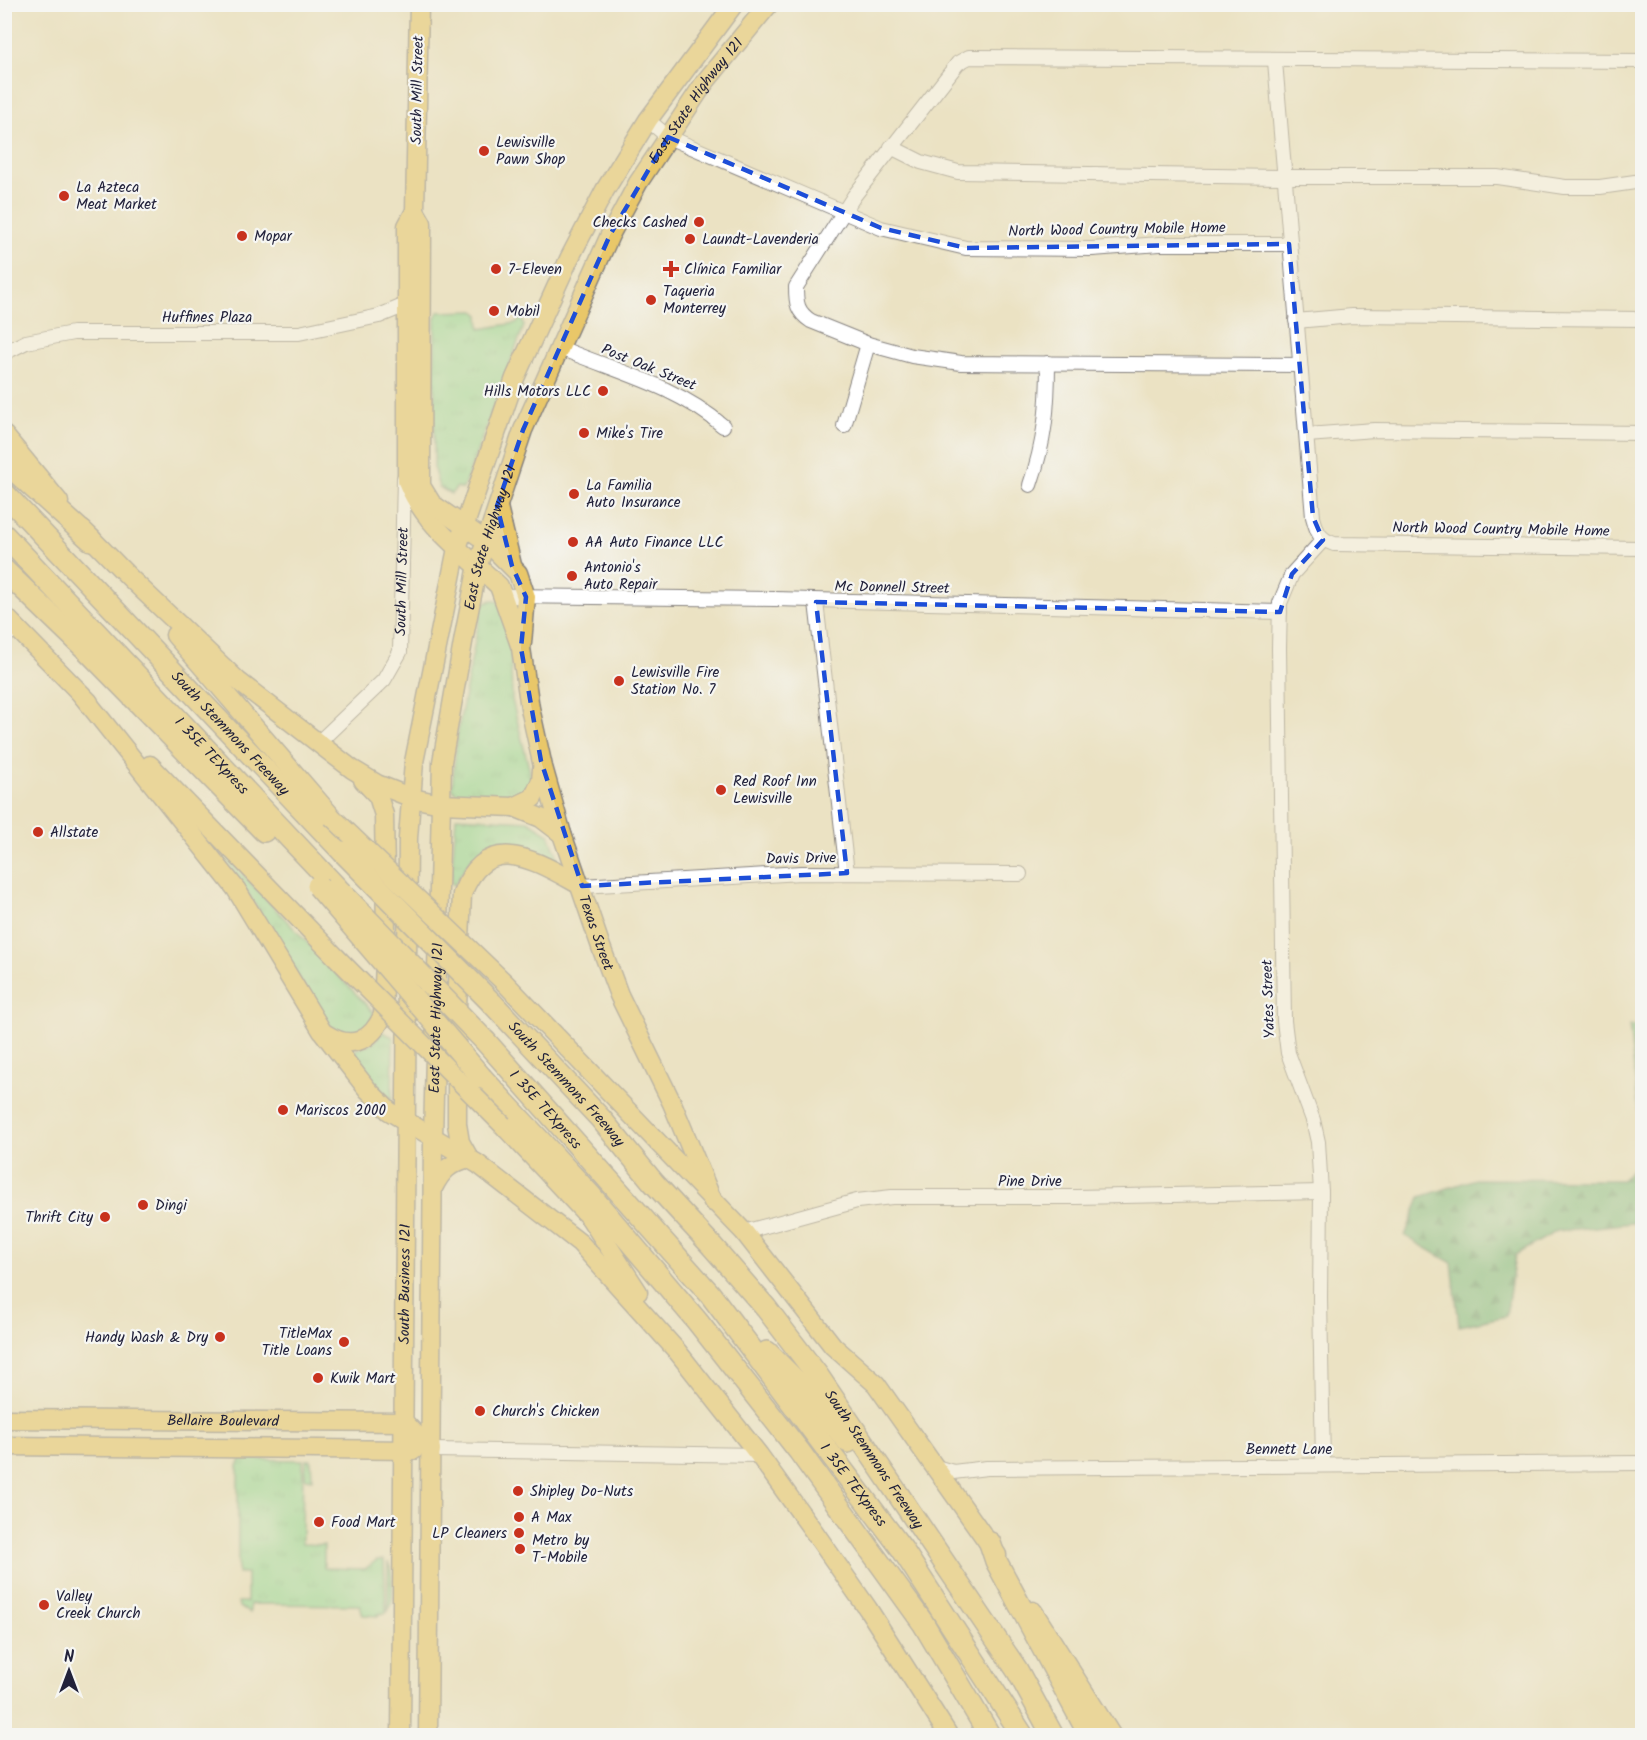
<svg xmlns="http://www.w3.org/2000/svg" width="1647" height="1740" viewBox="0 0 1647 1740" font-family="Kalam,sans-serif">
<defs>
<pattern id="grass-tufts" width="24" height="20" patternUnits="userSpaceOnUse" patternTransform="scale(1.5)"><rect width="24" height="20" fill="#8dda98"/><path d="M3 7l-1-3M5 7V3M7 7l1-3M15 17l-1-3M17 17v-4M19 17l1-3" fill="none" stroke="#79bb84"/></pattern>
<pattern id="forest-firs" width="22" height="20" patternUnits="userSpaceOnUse" patternTransform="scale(1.5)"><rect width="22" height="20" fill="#72ba80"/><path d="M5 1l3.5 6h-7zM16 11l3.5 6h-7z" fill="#5d976a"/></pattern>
</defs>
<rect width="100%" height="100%" fill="#f6f6f2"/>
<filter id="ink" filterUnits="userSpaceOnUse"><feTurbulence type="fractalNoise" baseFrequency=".0167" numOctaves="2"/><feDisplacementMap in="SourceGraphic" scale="12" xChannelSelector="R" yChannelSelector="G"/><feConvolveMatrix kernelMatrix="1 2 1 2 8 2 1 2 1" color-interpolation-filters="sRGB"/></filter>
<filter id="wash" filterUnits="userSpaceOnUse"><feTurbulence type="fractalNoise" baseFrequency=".008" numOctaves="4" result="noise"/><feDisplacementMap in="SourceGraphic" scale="24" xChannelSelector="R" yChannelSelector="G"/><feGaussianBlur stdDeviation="1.35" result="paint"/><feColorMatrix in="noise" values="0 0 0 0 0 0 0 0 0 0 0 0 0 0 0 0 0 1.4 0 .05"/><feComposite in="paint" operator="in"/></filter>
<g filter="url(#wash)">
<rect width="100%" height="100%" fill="#ebe2c3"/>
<g fill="url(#grass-tufts)" stroke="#587e6a" stroke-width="1.5">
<path d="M475,311L479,314L480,329L516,323L522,318L524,326L463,489L457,487L451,494L439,487L434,470L435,318L438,312Z"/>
<path d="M492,600L499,602L510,632L512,700L534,788L523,800C501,801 466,809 452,788L457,736L482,605Z"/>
<path d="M456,817L528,821L549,834L563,871L494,850L470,860L454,885L451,884Z"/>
<path d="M222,856L232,863L374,1013C367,1035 360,1037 337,1036C295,979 265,913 222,856Z"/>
<path d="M382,1032L393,1037L392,1100L362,1070L350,1052L375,1042Z"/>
<path d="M241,1459L303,1460L302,1544L324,1545V1568L365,1569L377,1560H384L386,1613L378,1614V1616L363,1615L360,1605L250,1604V1613L239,1607L238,1602H247V1573H238V1466Z"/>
<path d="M306,1460H311L312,1479L305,1478Z"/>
<path d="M388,1562C393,1572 395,1602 388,1611Z"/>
</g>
<g fill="url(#forest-firs)" stroke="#4a6e5e" stroke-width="1.5">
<path d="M1629,1025L1642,1027V1145Z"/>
<path d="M1642,1158V1247V1222L1557,1231L1515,1255L1506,1316L1459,1326L1452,1263L1405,1236L1420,1197L1475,1179L1622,1180Z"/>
</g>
</g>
<g filter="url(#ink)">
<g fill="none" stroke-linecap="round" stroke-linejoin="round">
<defs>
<g id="minor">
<path d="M1275,61L1313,517C1317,532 1319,539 1334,544L1642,548"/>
<path d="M648,120L668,137L881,228L966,248L1092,249L1160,244H1289"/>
<path d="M891,147L921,162L958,172L1284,177H1497L1565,187H1600L1642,181"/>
<path d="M1296,321L1352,316L1642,319"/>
<path d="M558,347C614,371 676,385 723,426"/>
<path d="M4,353L26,342L73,333H299L379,316L408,304"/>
<path d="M1300,365L961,363L912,356L868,344L811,321C797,312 796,303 796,287L854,196L958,63L969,57L1642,61"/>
<path d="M844,426L868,344"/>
<path d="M1307,435L1374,430L1642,433"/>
<path d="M1030,485C1045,442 1048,408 1048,363"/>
<path d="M1323,540L1292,574L1280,603L1279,648L1284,1021L1288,1053L1313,1120L1318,1142L1321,1192L1320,1298L1323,1465"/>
<path d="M504,596L775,599L1280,612"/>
<path d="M816,602L847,873"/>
<path d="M4,638L16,627"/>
<path id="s1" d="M318,743L384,680L400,652L404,478"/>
<path d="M582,886L801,873L1020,874"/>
<path d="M744,1232L857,1201L892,1197H1076L1321,1192"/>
<path d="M431,1450L759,1455"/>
<path d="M936,1467L953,1472L987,1468L1642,1463"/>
</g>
<g id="major">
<path id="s2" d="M419,4L415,211L407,226V481C425,527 465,553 499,586L521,648L530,708L543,767L562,834L601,947L619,995L672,1103L713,1202"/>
<path d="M415,211L422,223L421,486L432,504L486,541L518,573L526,597L522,643"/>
<path d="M4,435L59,502"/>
<path d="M498,507L512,565"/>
<path d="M83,530L129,577L238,681L352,769L377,784L412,798L441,804L514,807L541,818L562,834"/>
<path d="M4,615L89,702"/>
<path d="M175,635L332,817"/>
<path d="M81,694L236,889L322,1031L368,1090L389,1111L478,1164L580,1243L677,1351L759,1455L815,1533L868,1609L949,1736"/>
<path d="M150,765L336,957"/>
<path d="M514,807L533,798L541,781L542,769"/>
<path d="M505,983L744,1232L833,1346L876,1384L997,1555"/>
<path d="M326,1034C351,1050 371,1042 383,1015L386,932L384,815L378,796L363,780"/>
<path d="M503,1125L590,1218L638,1292"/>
<path d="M433,1188C442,1170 449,1164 469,1158L460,1142L457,1124V1007L462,894C488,828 537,862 582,886"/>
<path id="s3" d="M4,1419L404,1422L431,1450"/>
<path d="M4,1446L414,1450"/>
<path d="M1033,1611L1112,1736"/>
<path id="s4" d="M401,1736L408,838L414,762L457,548L515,378L569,259L605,190L648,120L734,4"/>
<path id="s5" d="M428,1736L433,1138L442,762L465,631L478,565L523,430L610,235L638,183L705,82L769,4"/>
</g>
<g id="highway">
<path d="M4,461L91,540"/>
<path id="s6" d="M4,493L343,852"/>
<path id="s7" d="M4,535L336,887"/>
<path d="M4,570L89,652L264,831"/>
<path id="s8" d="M492,1003L601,1119L653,1182L712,1246L766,1308L818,1376L1017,1670L1053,1736"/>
<path id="s9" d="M486,1042L710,1294L902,1549L1023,1736"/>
<path d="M482,1078L592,1197L697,1321L799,1451L923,1623L990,1736"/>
<path d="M767,1352L809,1394L848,1442"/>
<path d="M990,1543L996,1561L1090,1736"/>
</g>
</defs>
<use href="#minor" stroke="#86827f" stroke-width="16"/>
<use href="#major" stroke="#86827f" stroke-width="21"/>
<use href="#highway" stroke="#86827f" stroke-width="24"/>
<use href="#minor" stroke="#fff" stroke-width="14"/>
<use href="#major" stroke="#e9c769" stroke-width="18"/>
<use href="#highway" stroke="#e9c769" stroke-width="21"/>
<defs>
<g id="major-bridge">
<path d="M332,817L505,983"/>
<path d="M336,957L503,1125"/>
</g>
<g id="highway-bridge">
<path d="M343,852L492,1003"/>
<path d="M318,886L482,1078"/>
<path d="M336,887L486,1042"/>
</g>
</defs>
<use href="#major-bridge" stroke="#86827f" stroke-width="21" stroke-linecap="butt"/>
<use href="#highway-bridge" stroke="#86827f" stroke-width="24" stroke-linecap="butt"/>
<use href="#major-bridge" stroke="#e9c769" stroke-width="18"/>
<use href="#highway-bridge" stroke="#e9c769" stroke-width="21"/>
</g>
</g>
<path d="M0 0H1647V1740H0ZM668,137L881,228L966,248L1289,244L1313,517L1323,540L1292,574L1280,612L816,602L847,873L582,886L541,761L521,648L526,597L512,566L497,506L523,430L610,235Z" fill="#ebe2c3" fill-opacity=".55" fill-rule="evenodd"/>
<path fill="none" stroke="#1d4ed8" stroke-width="4.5" stroke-dasharray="12 8" stroke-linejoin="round" d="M668,137L881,228L966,248L1289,244L1313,517L1323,540L1292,574L1280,612L816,602L847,873L582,886L541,761L521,648L526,597L512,566L497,506L523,430L610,235Z"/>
<g fill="#c8321e" stroke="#f6f6f2" stroke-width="2">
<circle cx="484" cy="151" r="6"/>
<circle cx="64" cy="196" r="6"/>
<circle cx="699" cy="222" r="6"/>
<circle cx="242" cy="236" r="6"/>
<circle cx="690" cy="239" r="6"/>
<circle cx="496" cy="269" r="6"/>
<path d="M668 260h6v6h6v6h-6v6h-6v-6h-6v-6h6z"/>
<circle cx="651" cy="300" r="6"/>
<circle cx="494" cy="311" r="6"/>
<circle cx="603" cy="391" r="6"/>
<circle cx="584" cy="433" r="6"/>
<circle cx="574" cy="494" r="6"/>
<circle cx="573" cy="542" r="6"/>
<circle cx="572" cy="576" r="6"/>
<circle cx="619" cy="681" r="6"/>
<circle cx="721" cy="790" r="6"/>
<circle cx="38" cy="832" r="6"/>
<circle cx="283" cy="1110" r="6"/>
<circle cx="143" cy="1205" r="6"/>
<circle cx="105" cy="1217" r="6"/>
<circle cx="220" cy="1337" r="6"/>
<circle cx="344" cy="1342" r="6"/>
<circle cx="318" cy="1378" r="6"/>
<circle cx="480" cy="1411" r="6"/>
<circle cx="518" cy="1491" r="6"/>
<circle cx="519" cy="1517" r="6"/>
<circle cx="319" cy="1522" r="6"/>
<circle cx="519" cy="1533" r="6"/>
<circle cx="520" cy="1549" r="6"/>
<circle cx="44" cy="1605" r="6"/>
</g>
<g text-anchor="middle" stroke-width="4.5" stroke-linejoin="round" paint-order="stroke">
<g font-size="15" fill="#22223b" stroke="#f6f6f2">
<text transform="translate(417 90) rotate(-89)" y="5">South Mill Street</text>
<text dy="5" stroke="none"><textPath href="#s5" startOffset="1690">East State Highway 121</textPath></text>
<text transform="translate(1117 229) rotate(-1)" y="5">North Wood Country Mobile Home</text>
<text x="207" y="322">Huffines Plaza</text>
<text transform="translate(649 367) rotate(22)" y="5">Post Oak Street</text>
<text transform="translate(1501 529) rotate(1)" y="5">North Wood Country Mobile Home</text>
<text dy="5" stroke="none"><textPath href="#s5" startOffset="1204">East State Highway 121</textPath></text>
<text dy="5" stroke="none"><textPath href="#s1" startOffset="194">South Mill Street</textPath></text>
<text transform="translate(892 587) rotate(1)" y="5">Mc Donnell Street</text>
<text dy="5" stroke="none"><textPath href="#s6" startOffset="330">South Stemmons Freeway</textPath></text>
<text dy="5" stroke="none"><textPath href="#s7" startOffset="303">I 35E TEXpress</textPath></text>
<text transform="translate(801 858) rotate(-1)" y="5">Davis Drive</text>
<text dy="5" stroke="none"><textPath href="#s2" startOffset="981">Texas Street</textPath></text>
<text transform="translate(1268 999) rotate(-92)" y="5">Yates Street</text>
<text dy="5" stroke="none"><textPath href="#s5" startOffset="718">East State Highway 121</textPath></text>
<text dy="5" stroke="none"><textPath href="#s8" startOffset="110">South Stemmons Freeway</textPath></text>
<text dy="5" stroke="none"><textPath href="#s9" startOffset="90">I 35E TEXpress</textPath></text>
<text x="1030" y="1186">Pine Drive</text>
<text dy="5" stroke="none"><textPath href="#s4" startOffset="452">South Business 121</textPath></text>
<text dy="5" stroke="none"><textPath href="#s3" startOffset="219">Bellaire Boulevard</textPath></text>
<text x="1289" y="1454">Bennett Lane</text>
<text dy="5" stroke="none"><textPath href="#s8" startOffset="596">South Stemmons Freeway</textPath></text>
<text dy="5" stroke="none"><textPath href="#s9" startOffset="576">I 35E TEXpress</textPath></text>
</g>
<g font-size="15" fill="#22223b" stroke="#f6f6f2" text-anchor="start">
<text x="496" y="147">Lewisville<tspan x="496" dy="17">Pawn Shop</tspan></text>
<text x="76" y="192">La Azteca<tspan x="76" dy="17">Meat Market</tspan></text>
<text x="687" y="227" text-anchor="end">Checks Cashed</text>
<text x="254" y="241">Mopar</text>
<text x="702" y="244">Laundt-Lavenderia</text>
<text x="508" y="274">7-Eleven</text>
<text x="684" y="274">Clínica Familiar</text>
<text x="663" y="296">Taqueria<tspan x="663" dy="17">Monterrey</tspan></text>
<text x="506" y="316">Mobil</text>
<text x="591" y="396" text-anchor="end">Hills Motors LLC</text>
<text x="596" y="438">Mike's Tire</text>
<text x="586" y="490">La Familia<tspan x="586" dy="17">Auto Insurance</tspan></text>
<text x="585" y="547">AA Auto Finance LLC</text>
<text x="584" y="572">Antonio's<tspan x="584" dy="17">Auto Repair</tspan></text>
<text x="631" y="677">Lewisville Fire<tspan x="631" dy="17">Station No. 7</tspan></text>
<text x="733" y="786">Red Roof Inn<tspan x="733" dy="17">Lewisville</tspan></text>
<text x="50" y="837">Allstate</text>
<text x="295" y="1115">Mariscos 2000</text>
<text x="155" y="1210">Dingi</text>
<text x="93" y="1222" text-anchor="end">Thrift City</text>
<text x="332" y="1338" text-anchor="end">TitleMax<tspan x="332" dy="17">Title Loans</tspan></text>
<text x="208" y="1342" text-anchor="end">Handy Wash &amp; Dry</text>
<text x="330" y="1383">Kwik Mart</text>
<text x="492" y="1416">Church's Chicken</text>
<text x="530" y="1496">Shipley Do-Nuts</text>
<text x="531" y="1522">A Max</text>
<text x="331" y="1527">Food Mart</text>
<text x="507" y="1538" text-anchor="end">LP Cleaners</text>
<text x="532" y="1545">Metro by<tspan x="532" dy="17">T-Mobile</tspan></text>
<text x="56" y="1601">Valley<tspan x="56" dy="17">Creek Church</tspan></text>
</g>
</g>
<rect width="1647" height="1740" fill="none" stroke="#f6f6f2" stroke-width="24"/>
<g transform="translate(69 1671)" stroke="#f6f6f2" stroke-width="4.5" paint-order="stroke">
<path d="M0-4.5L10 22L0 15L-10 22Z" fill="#22223b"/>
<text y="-9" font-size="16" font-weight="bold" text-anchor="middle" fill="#22223b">N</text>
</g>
</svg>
